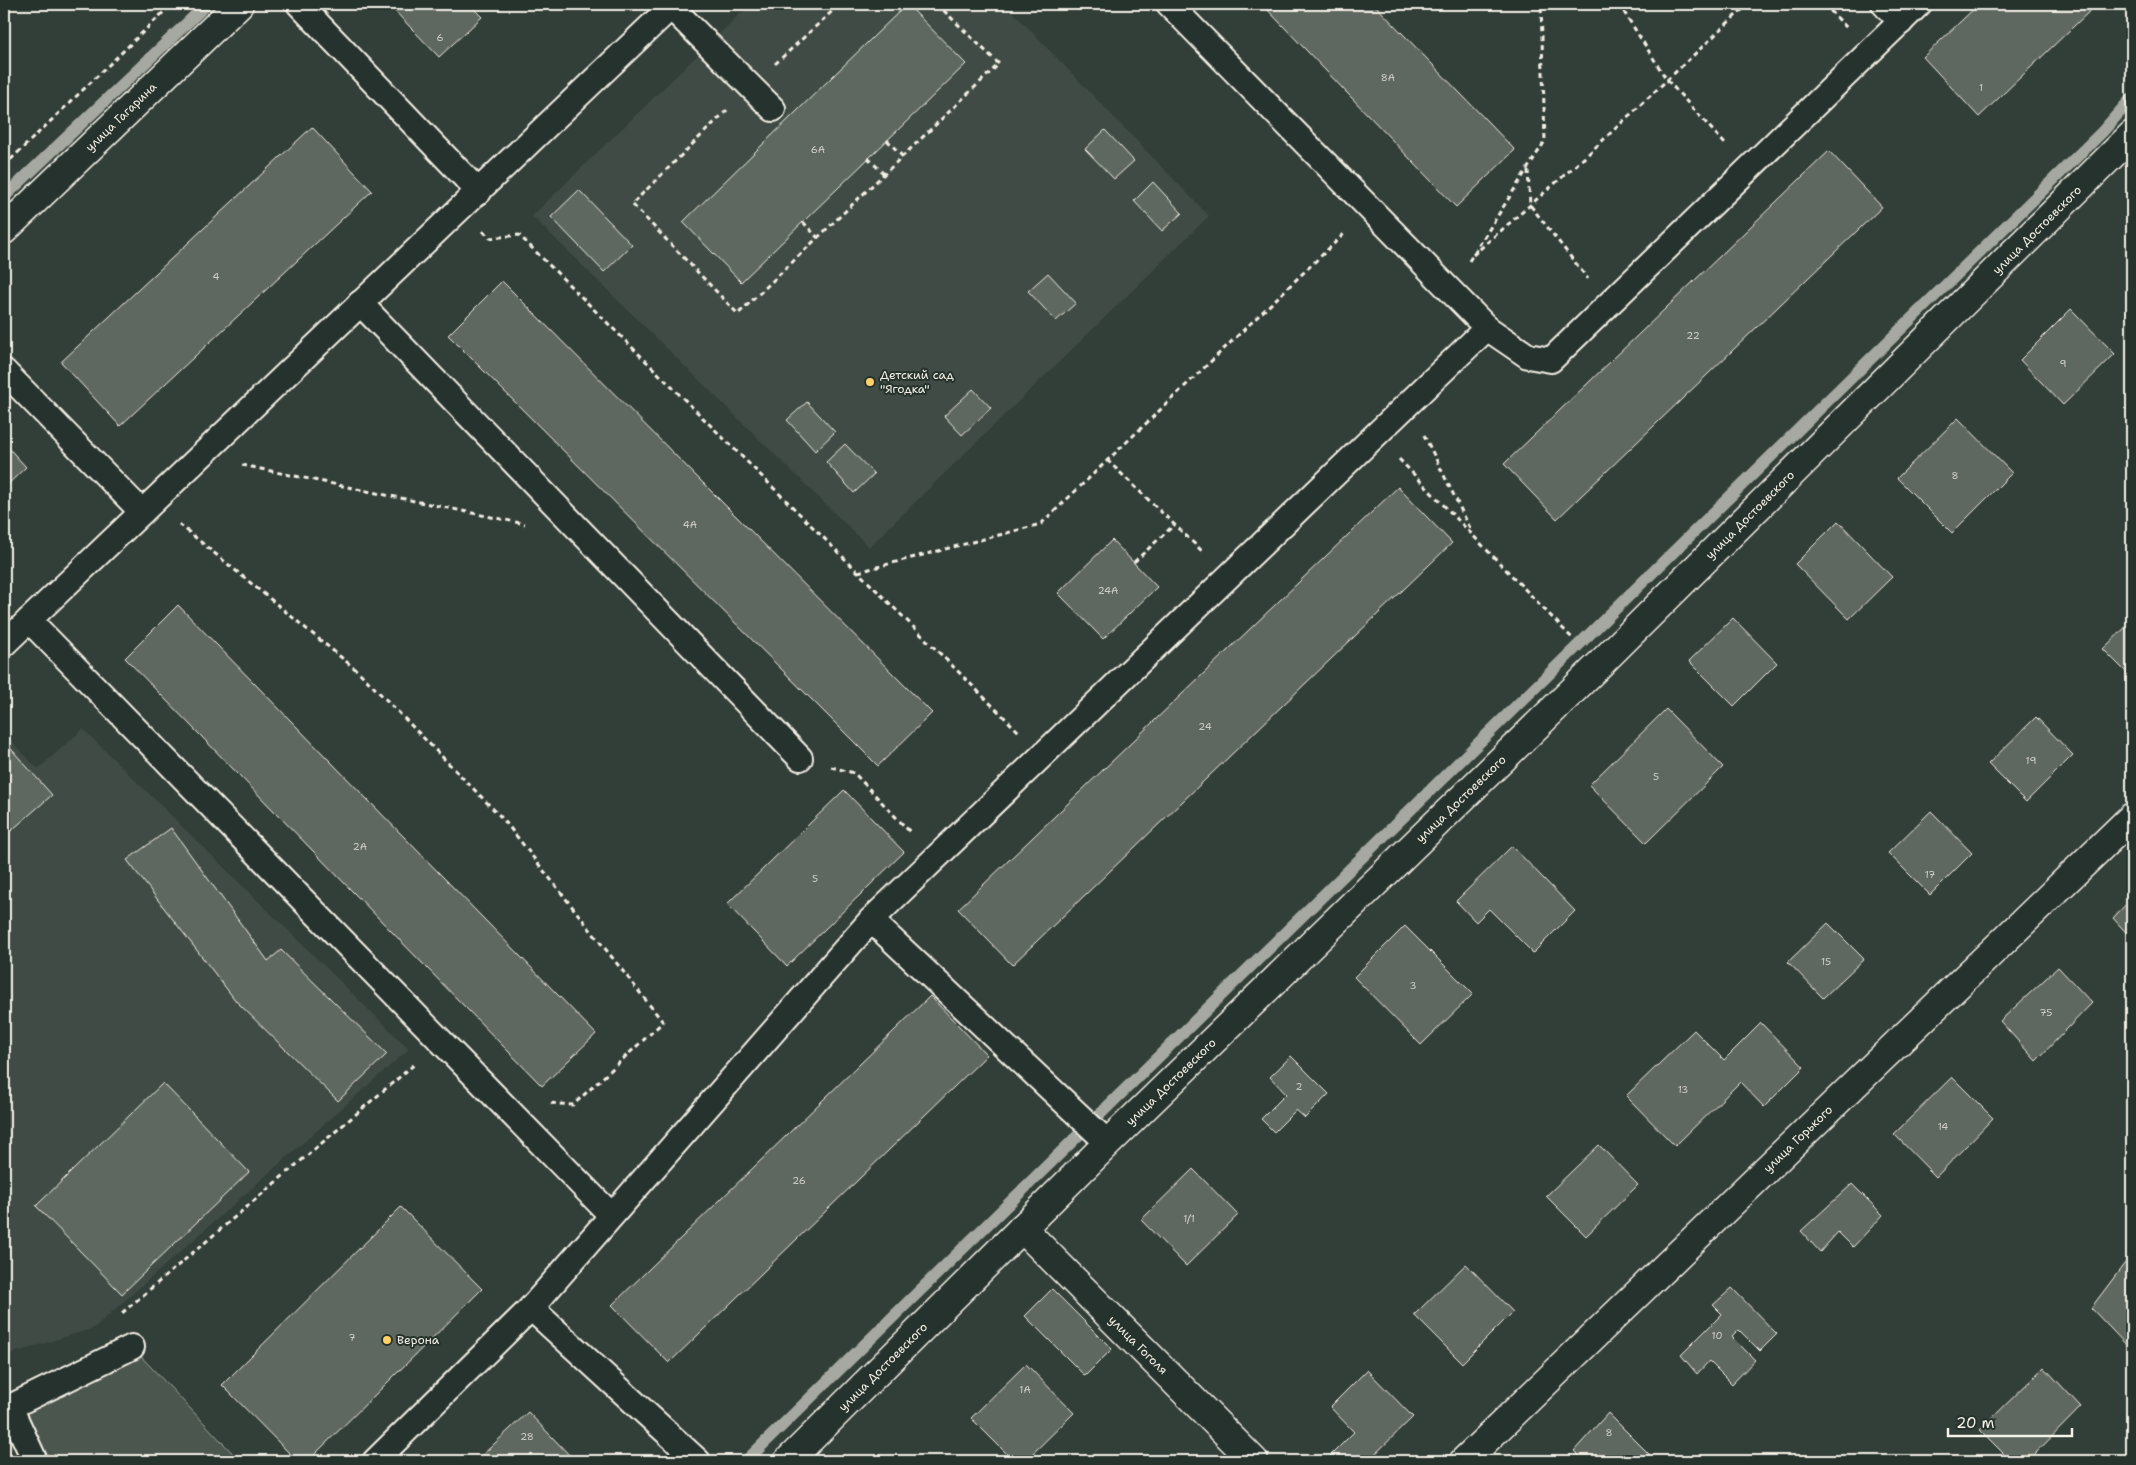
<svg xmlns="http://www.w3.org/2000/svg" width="2136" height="1465" viewBox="0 0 2136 1465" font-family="'Shantell Sans',sans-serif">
<rect width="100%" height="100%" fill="#323e38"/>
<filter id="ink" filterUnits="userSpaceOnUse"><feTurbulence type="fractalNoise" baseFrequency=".02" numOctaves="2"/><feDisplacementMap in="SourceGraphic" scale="10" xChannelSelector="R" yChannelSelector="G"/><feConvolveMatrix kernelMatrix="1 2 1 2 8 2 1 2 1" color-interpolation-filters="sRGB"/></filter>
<g filter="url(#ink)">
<g fill="#404b44">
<path d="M750,4H1005L1209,216L869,547L532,216Z"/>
<path d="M83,729L409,1049L94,1328L4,1356V734L38,769Z"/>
</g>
<path fill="#4c564f" stroke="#a0a49c" d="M132,1347L240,1461H35L10,1407Z"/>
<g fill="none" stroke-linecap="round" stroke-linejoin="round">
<g stroke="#a6a9a1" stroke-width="12">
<path d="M4,197L207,4"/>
<path d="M746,1461L2102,132L2132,98"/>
</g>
</g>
<g fill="#5f6861" stroke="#f4f1e8">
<path d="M388,4H474L471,6L482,17L439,57Z"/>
<path d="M907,4L966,64L741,282L683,222Z"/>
<path d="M1262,4H1374L1515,150L1456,207Z"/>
<path d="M1979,4H2097L1979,117L1923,57Z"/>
<path d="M312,127L372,191L120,426L61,362Z"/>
<path d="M1105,130L1134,161L1114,179L1085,149Z"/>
<path d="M1829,151L1882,207L1557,519L1504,464Z"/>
<path d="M1153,182L1182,213L1162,231L1134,201Z"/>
<path d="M579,190L632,245L604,272L551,217Z"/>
<path d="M1048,273L1076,303L1056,321L1028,291Z"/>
<path d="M502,281L932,713L878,766L448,335Z"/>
<path d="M2071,309L2115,354L2063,405L2020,360Z"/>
<path d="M973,389L991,408L962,435L944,416Z"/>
<path d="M807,402L835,432L815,451L787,420Z"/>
<path d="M1958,418L2012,473L1952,533L1897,478Z"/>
<path d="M4,443L26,467L4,488Z"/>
<path d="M845,444L874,474L854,493L826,462Z"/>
<path d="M1398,487L1452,543L1012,965L958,909Z"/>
<path d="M1838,521L1892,577L1849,619L1795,564Z"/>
<path d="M1112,540L1157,587L1103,639L1058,593Z"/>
<path d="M178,605L596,1034L542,1086L125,658Z"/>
<path d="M1733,618L1777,663L1734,706L1689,661Z"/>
<path d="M2132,621V678L2103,649Z"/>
<path d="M1666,709L1723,767L1646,843L1589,785Z"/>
<path d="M2036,717L2073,755L2026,802L1988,764Z"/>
<path d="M4,741L52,795L4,837Z"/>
<path d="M844,790L904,852L787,966L727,904Z"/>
<path d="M1931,811L1972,853L1930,895L1888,853Z"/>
<path d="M171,828L268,961L281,950L387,1054L338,1101L236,1001L127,860Z"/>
<path d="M1512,846L1575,911L1533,953L1489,909L1476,922L1456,901Z"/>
<path d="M2132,898V939L2113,918Z"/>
<path d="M1828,923L1864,959L1823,998L1788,962Z"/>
<path d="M1405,926L1473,994L1421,1045L1354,977Z"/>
<path d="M2058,967L2092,1003L2036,1061L2000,1021Z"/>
<path d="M930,996L987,1055L669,1363L612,1305Z"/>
<path d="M1761,1023L1804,1067L1764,1107L1740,1082L1675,1146L1626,1096L1694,1030L1724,1060Z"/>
<path d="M1291,1056L1329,1094L1305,1118L1296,1110L1274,1132L1261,1119L1286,1094L1270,1077Z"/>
<path d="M1952,1077L1993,1118L1936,1177L1894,1134Z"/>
<path d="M163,1083L249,1172L122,1294L36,1206Z"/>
<path d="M1599,1145L1638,1185L1586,1236L1546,1196Z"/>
<path d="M1193,1169L1238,1215L1186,1266L1141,1220Z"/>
<path d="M1852,1184L1883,1215L1853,1247L1838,1232L1820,1252L1801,1231Z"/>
<path d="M401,1207L482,1289L308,1461H297L222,1385Z"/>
<path d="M2131,1255L2132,1257V1351L2091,1308Z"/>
<path d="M1466,1264L1513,1312L1462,1363L1414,1315Z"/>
<path d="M1732,1288L1777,1334L1760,1351L1739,1330L1732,1337L1755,1360L1732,1384L1709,1361L1697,1374L1681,1355L1722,1314L1713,1305Z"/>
<path d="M1052,1289L1112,1349L1085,1376L1025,1316Z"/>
<path d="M1026,1364L1074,1413L1025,1461H1014L971,1418Z"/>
<path d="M2044,1367L2081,1407L2028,1461H2011L1980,1430Z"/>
<path d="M1367,1370L1413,1417L1368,1461H1332L1329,1457L1354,1432L1330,1407Z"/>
<path d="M528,1412L575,1461H476Z"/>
<path d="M1608,1413L1656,1461H1584L1574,1451Z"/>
</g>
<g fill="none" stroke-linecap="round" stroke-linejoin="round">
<defs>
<g id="service">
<path d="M299,4L479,192"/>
<path d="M1884,4L1901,22"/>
<path d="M671,7L773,109"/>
<path d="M360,303L800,758"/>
<path d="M1487,328L1528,356L1551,360L1919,4"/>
<path d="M4,371L142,512"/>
<path d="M29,620L611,1215"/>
<path d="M4,644L674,4"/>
<path d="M871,920L1487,328L1169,4"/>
<path d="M531,1308L871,920L1108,1143"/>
<path d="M10,1407L132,1347"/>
<path d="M4,1409L10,1407L35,1461"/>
<path d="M375,1461L531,1308L698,1461"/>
</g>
<g id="minor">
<path d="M1022,1228L1254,1461"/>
<path d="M1464,1461L2132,817"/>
</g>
<g id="tertiary">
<path d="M4,230L239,4"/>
<path d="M788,1461L1108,1143L1599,665L2132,135"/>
</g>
</defs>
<use href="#service" stroke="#f4f1e8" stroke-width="28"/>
<use href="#minor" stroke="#f4f1e8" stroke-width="31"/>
<use href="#tertiary" stroke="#f4f1e8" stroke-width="31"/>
<g stroke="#f4f1e8" stroke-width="3" stroke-dasharray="5 4" stroke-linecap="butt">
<path d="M1619,4L1667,80L1726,145"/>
<path d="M1824,4L1847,28"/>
<path d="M775,64L840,4"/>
<path d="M727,110L632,204L738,314L999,64L937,4"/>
<path d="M887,140L903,157"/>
<path d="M868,158L884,174"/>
<path d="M4,166L172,4"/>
<path d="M1528,170L1530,205L1588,279"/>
<path d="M803,222L818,238"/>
<path d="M483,231L490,238L519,235L1019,732"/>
<path d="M1473,255L1584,158L1748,4"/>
<path d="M1469,261L1545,141L1541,4"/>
<path d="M1424,435L1472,532"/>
<path d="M1399,459L1574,640"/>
<path d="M1107,460L1204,553"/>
<path d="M242,465L525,524"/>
<path d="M179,524L359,672L503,819L663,1022L573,1105L549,1103"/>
<path d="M1134,562L1174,525"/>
<path d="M858,572L1041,524L1346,232"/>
<path d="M831,767L854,773L912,834"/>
<path d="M122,1313L416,1063"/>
</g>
<use href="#service" stroke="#26332d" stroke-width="24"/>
<use href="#minor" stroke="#26332d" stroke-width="28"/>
<use href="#tertiary" stroke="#26332d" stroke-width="28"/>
</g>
</g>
<g fill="#ffd166" stroke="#26332d" stroke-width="2">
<circle cx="870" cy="382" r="5"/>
<circle cx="387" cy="1340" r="5"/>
</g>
<g text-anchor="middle" stroke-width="4" stroke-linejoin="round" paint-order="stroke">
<g font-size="10" fill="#cfcfc6">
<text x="440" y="41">6</text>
<text x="1388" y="81">8А</text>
<text x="1981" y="91">1</text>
<text x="818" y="153">6А</text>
<text x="216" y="280">4</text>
<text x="1693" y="339">22</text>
<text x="2063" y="367">9</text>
<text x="1955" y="479">8</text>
<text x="690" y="528">4А</text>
<text x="1108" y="594">24А</text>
<text x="1205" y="730">24</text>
<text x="2031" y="764">19</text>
<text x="1656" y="780">5</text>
<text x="360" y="850">2А</text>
<text x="1930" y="878">17</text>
<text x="815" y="882">5</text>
<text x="1826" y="965">15</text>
<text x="1413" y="989">3</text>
<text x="2046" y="1016">75</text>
<text x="1299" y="1090">2</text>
<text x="1683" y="1093">13</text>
<text x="1943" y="1130">14</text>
<text x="799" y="1184">26</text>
<text x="1189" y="1222">1/1</text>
<text x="1717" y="1339">10</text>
<text x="352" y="1341">7</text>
<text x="1025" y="1393">1А</text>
<text x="1609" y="1436">8</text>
<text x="527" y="1440">28</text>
</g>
<g font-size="12" fill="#f4f1e8" stroke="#26332d">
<text transform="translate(121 117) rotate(-44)" y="4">улица Гагарина</text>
<text transform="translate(2037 230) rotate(-45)" y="4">улица Достоевского</text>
<text transform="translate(1750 515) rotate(-45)" y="4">улица Достоевского</text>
<text transform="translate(1461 799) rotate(-44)" y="4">улица Достоевского</text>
<text transform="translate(1171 1082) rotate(-44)" y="4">улица Достоевского</text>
<text transform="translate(1798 1139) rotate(-44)" y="4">улица Горького</text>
<text transform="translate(1138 1345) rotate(45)" y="4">улица Гоголя</text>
<text transform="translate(883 1367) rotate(-45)" y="4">улица Достоевского</text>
</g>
<g font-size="12" fill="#f4f1e8" stroke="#26332d" text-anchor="start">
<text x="880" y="379">Детский сад<tspan x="880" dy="14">"Ягодка"</tspan></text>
<text x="397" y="1344">Верона</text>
</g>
</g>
<rect width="2136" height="1465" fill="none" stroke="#26332d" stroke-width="20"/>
<rect x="10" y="10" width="2116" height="1445" fill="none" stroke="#f4f1e8" stroke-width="2" filter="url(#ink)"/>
<path d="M1948 1428v8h124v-8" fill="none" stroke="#f4f1e8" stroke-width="2.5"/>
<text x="1956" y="1428" font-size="15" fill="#f4f1e8" stroke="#26332d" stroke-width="4" paint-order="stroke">20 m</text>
</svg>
